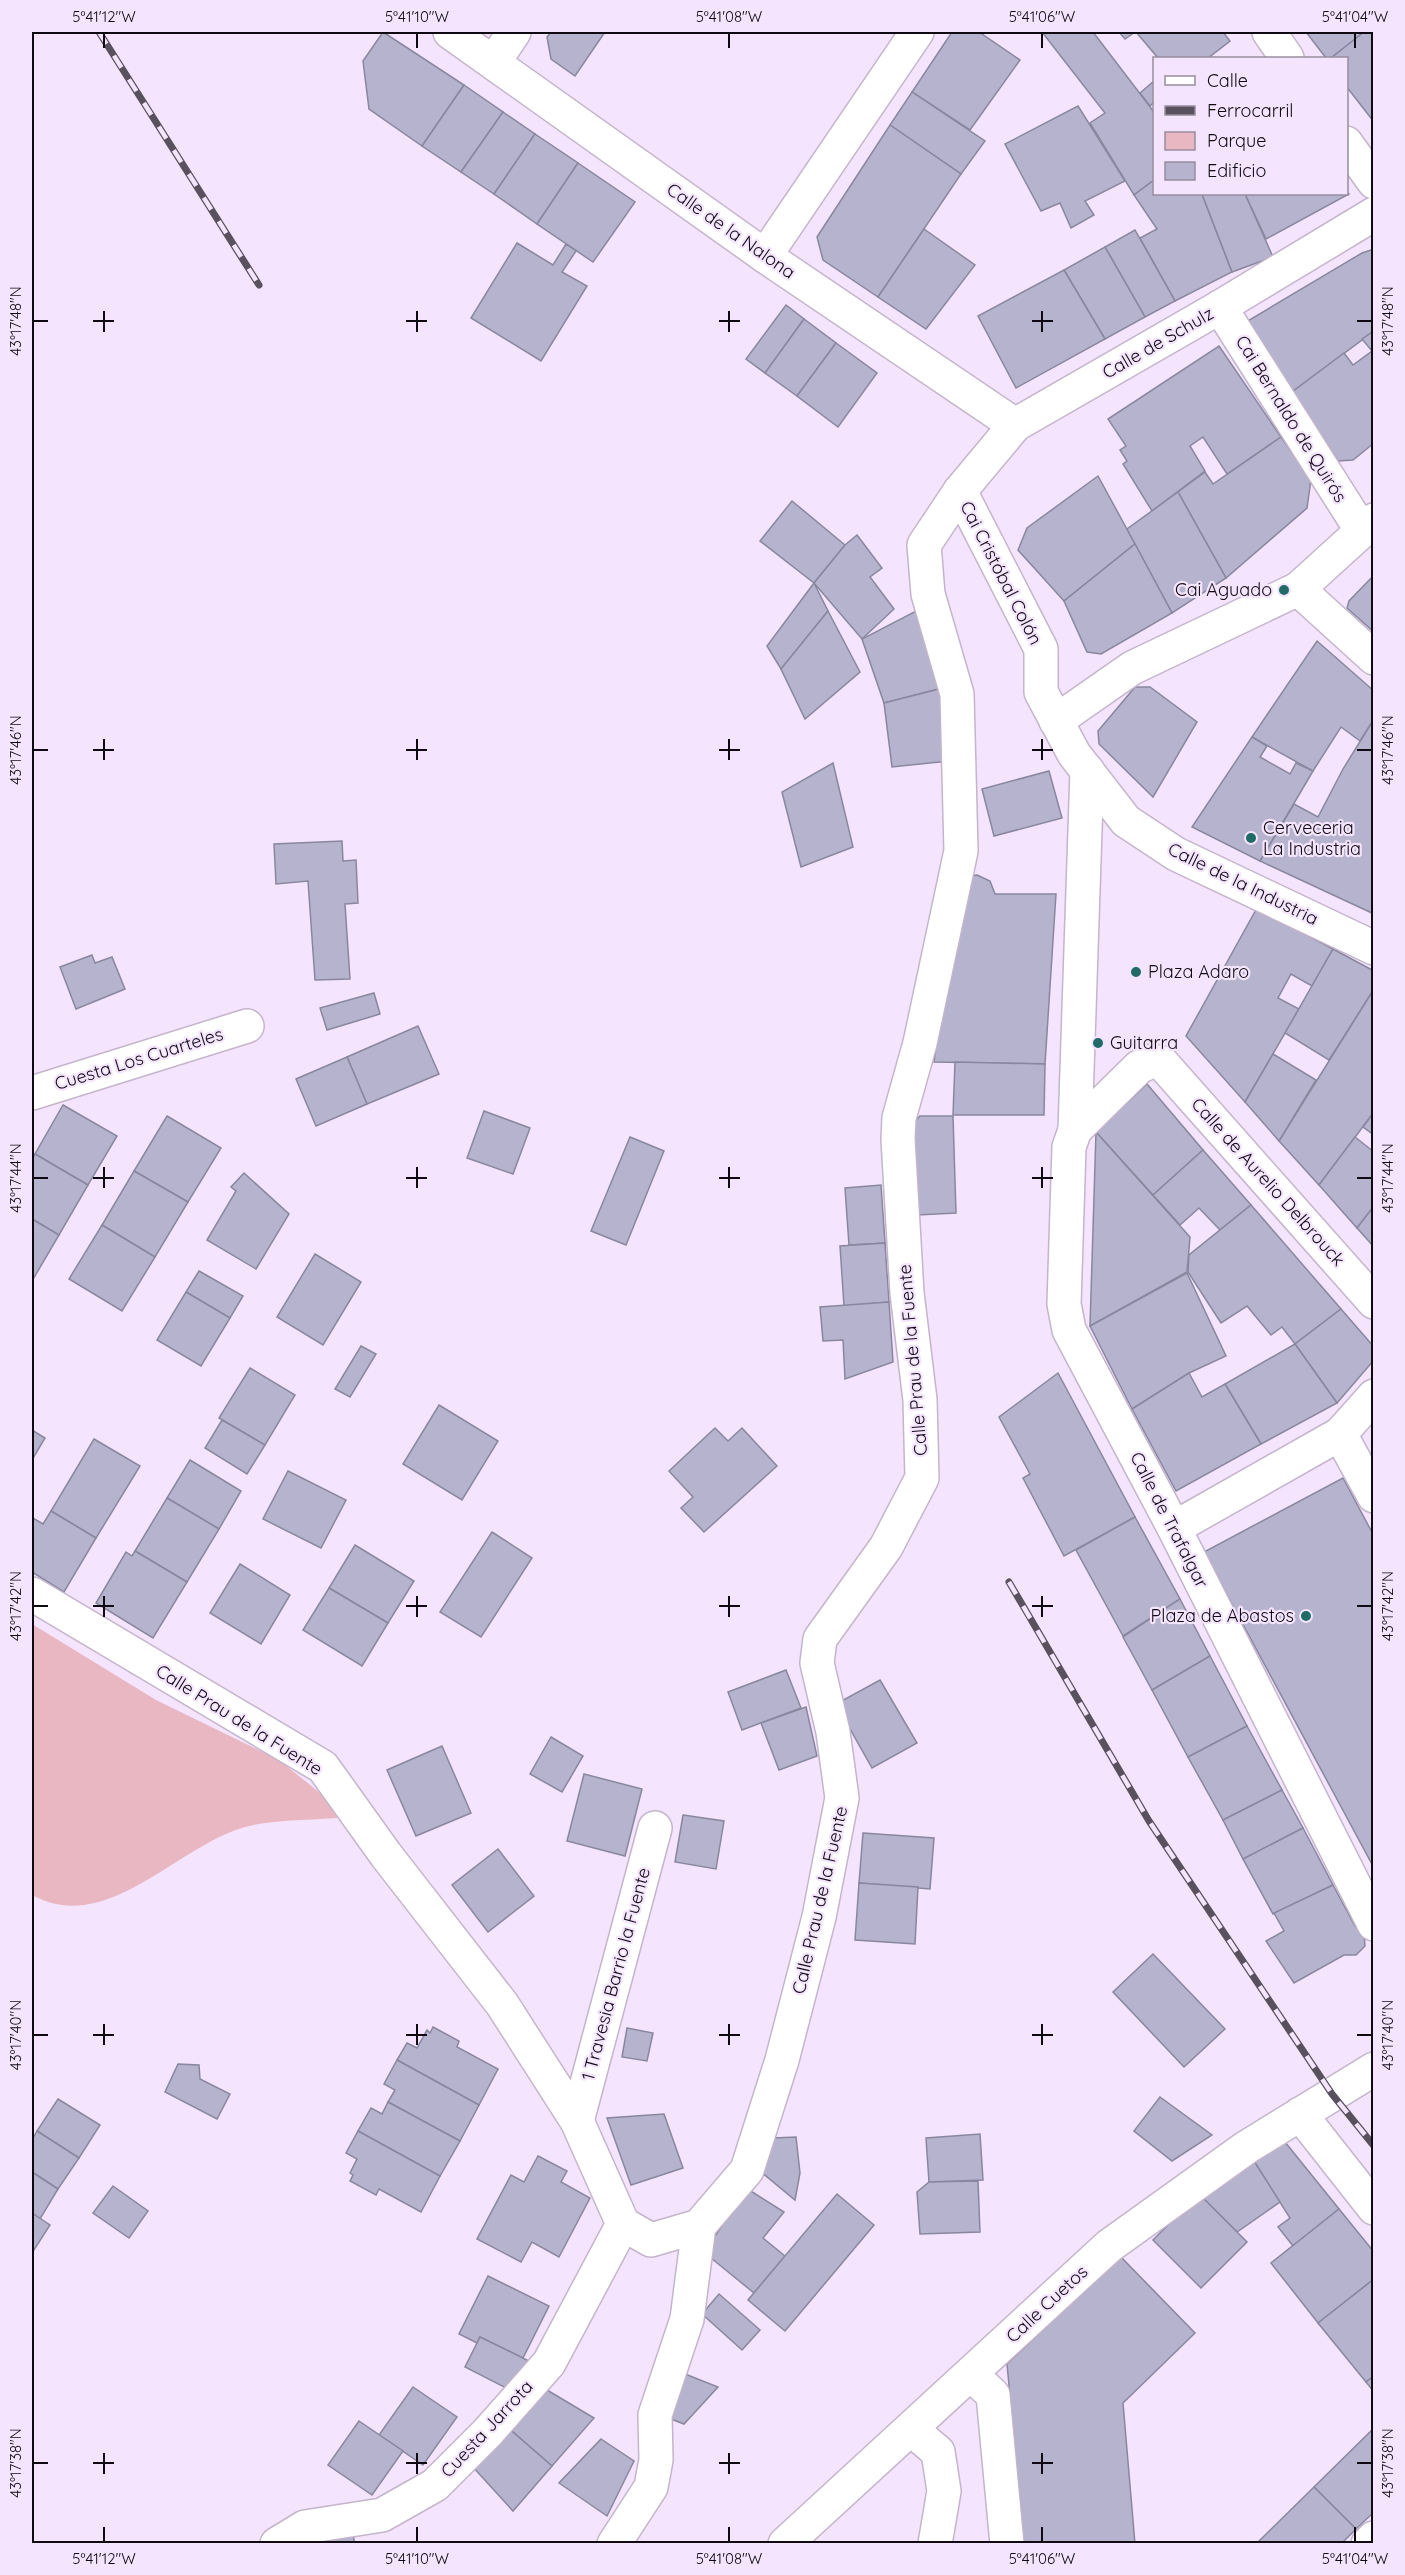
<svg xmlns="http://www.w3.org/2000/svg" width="1405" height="2575" viewBox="0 0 1405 2575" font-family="Quicksand,sans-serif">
<rect width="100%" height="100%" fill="#f4e4fd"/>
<path fill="#e9b7c2" d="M32,1624L156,1700L279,1760L335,1805L337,1818C311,1820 269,1820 245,1827C175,1847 107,1936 32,1895Z"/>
<g fill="#b5b3cd" stroke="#8987a0" stroke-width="1.5">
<path d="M383,32L464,85L422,146L369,109L363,61Z"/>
<path d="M551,32H605L575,76L551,59L547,37Z"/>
<path d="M952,32H979L1020,60L970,130L912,92Z"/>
<path d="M1042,32H1093L1154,112V180L1134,195L1090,123L1105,113Z"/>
<path d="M1119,32H1135L1125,39Z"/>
<path d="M1136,32H1223L1230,41L1208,58H1158Z"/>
<path d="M1306,32H1364L1331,58H1326Z"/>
<path d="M1364,32H1374V122L1346,86V58H1331Z"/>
<path d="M1154,81V102L1150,106L1140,93Z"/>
<path d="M464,85L503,112L461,172L422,146Z"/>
<path d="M912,92L985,141L961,174L890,125Z"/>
<path d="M1078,106L1125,181L1085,201L1094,215L1071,228L1060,203L1041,211L1005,144Z"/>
<path d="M503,112L535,134L494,194L461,172Z"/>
<path d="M890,125L961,174L878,297L823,260L817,237Z"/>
<path d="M535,134L578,163L537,224L494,194Z"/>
<path d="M578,163L635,202L593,262L537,224Z"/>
<path d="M1154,180V194H1202L1232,272L1175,301L1140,238L1157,229L1134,195Z"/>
<path d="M1346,192L1349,194L1266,239L1245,194H1346Z"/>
<path d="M1202,194H1245L1273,257L1232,272Z"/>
<path d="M924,229L975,265L926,329L878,297Z"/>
<path d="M1135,230L1175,301L1145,317L1105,247Z"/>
<path d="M517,243L553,265L566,244L576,251L562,272L587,286L541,361L471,318Z"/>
<path d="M1105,247L1145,317L1105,339L1064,270Z"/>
<path d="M1371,250H1374V331L1292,392L1246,322L1362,253Z"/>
<path d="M1064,270L1105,339L1016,388L978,316Z"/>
<path d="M786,305L804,319L765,373L746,359Z"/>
<path d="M804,319L836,343L797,396L765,373Z"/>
<path d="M1374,331V443L1353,460L1338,461L1292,392L1344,353L1353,365L1372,351L1362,339Z"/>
<path d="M836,343L877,373L838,427L797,396Z"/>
<path d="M1219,346L1281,437L1227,474L1203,437L1190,446L1205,471L1152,511L1123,464L1127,461L1120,450L1126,446L1108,419Z"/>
<path d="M1281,437L1311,479L1307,508L1226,578L1178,492L1205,472L1213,484Z"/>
<path d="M1098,476L1135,544L1064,601L1018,550L1027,528Z"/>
<path d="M1178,492L1226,578L1172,613L1127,529Z"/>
<path d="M792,501L845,545L814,583L760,541Z"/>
<path d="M857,535L882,568L870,577L894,609L862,639L814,583L845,545Z"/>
<path d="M1135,544L1172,613L1101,654L1087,652L1064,601Z"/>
<path d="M1374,575V632L1347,608L1349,601Z"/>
<path d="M814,583L828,611L781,669L767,646Z"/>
<path d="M918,610L939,689L884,703L862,639Z"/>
<path d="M828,611L860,672L805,719L781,669Z"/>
<path d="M1317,641L1374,691V719L1360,741L1341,727L1313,771L1252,737Z"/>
<path d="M1135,687H1150L1197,722L1153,797L1099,744L1098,731Z"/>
<path d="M939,689L949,761L892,767L884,703Z"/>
<path d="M1374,719V914L1260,861L1294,804L1318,817L1343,769Z"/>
<path d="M1252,737L1267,746L1260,757L1290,774L1296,763L1313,771L1260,861L1192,827Z"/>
<path d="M833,763L853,847L801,867L782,792Z"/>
<path d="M1049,771L1062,818L994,836L982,789Z"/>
<path d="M342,841L343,861L356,860L358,903L345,904L350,979L315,980L308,881L276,884L274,844Z"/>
<path d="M977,875L990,881L995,894H1056L1045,1064L934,1062L958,893L970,876Z"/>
<path d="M1257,908L1333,949L1312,986L1291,974L1278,998L1299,1009L1245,1102L1186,1036Z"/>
<path d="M1333,949L1374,971V989L1329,1060L1285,1033Z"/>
<path d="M92,955L95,963L112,957L125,989L76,1009L60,967Z"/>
<path d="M1374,989V1112L1319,1185L1279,1141Z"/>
<path d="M374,993L380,1014L327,1030L320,1008Z"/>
<path d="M418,1026L439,1074L367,1104L347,1057Z"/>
<path d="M1273,1054L1316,1080L1279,1141L1245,1102Z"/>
<path d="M347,1057L367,1104L316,1126L296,1079Z"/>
<path d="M955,1062L1045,1064L1044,1115H953Z"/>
<path d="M1147,1084L1203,1150L1153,1195L1096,1132Z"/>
<path d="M63,1105L117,1136L88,1185L35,1154Z"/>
<path d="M484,1111L530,1128L513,1174L467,1158Z"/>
<path d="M167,1116L221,1148L188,1202L134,1171Z"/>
<path d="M920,1116H953L956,1213L917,1215L910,1126Z"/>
<path d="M1371,1116L1374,1118V1135L1363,1127Z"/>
<path d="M1096,1132L1190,1237L1187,1272L1090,1326Z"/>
<path d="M630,1137L664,1151L626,1245L591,1231Z"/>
<path d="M1355,1137L1374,1152V1206L1357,1228L1319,1185Z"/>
<path d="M1203,1150L1251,1205L1220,1230L1199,1208L1180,1225L1153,1195Z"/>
<path d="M35,1154L88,1185L59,1235L32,1219V1160Z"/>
<path d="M134,1171L188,1202L155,1257L102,1225Z"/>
<path d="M244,1173L289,1214L256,1269L207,1240L236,1191L231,1187Z"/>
<path d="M881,1185L885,1243L849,1245L845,1188Z"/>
<path d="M1251,1205L1341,1309L1295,1344L1282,1327L1271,1335L1247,1306L1221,1323L1188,1272L1189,1255Z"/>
<path d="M1374,1206V1247L1357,1228Z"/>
<path d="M32,1219L59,1235L32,1281Z"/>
<path d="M102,1225L155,1257L122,1311L69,1279Z"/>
<path d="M885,1243L889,1302L844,1306L840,1246Z"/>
<path d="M315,1254L361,1282L323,1345L277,1317Z"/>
<path d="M199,1271L243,1296L230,1318L186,1292Z"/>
<path d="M1187,1273L1226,1356L1189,1373L1132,1409L1090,1326Z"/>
<path d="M186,1292L230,1318L201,1366L157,1340Z"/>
<path d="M889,1302L893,1362L845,1379L843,1340L823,1341L820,1307Z"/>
<path d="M1341,1309L1374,1347V1360L1337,1403L1295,1344Z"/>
<path d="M1295,1344L1337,1403L1261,1444L1225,1384Z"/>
<path d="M361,1346L376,1354L350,1397L335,1389Z"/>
<path d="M250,1368L295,1395L265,1445L219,1418Z"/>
<path d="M1058,1373L1135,1517L1064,1556L1023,1478L1030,1474L999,1417Z"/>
<path d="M1189,1373L1202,1397L1225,1384L1261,1444L1176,1491L1132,1409Z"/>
<path d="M439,1405L498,1441L462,1500L403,1464Z"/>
<path d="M222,1420L265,1445L247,1474L205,1448Z"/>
<path d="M715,1428L728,1441L742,1428L777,1466L704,1532L681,1508L693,1497L669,1471Z"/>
<path d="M32,1430L45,1438L32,1460Z"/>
<path d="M94,1439L140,1466L96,1538L51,1511Z"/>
<path d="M190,1460L241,1491L219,1529L167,1498Z"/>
<path d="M288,1471L346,1500L321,1548L263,1519Z"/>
<path d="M1343,1478L1374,1536V1868L1204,1552Z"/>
<path d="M167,1498L219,1529L187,1582L135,1551Z"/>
<path d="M51,1511L96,1538L64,1592L32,1572V1520L33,1518L43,1524Z"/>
<path d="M1135,1517L1180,1599L1123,1636L1076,1550Z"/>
<path d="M492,1532L532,1558L481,1637L440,1612Z"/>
<path d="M355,1545L414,1581L388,1623L329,1588Z"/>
<path d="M135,1551L187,1582L153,1638L96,1603L126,1552L132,1556Z"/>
<path d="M240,1564L290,1595L261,1644L210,1613Z"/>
<path d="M329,1588L388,1623L362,1666L303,1630Z"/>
<path d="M1180,1599L1210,1656L1152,1690L1123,1637Z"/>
<path d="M1210,1656L1247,1726L1188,1757L1152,1690Z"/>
<path d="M786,1670L801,1708L742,1730L728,1692Z"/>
<path d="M880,1680L917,1743L872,1768L836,1704Z"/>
<path d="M806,1707L817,1756L779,1770L761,1723Z"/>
<path d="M1247,1726L1282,1790L1223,1820L1188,1757Z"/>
<path d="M551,1737L583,1756L562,1792L530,1774Z"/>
<path d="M442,1746L471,1813L416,1836L387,1770Z"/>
<path d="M584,1774L642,1789L625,1856L567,1841Z"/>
<path d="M1282,1790L1303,1828L1243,1859L1223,1820Z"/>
<path d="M683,1815L724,1821L716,1869L675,1862Z"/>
<path d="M1303,1828L1333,1885L1273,1914L1243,1859Z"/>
<path d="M863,1833L934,1838L930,1889L859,1883Z"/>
<path d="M498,1849L534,1896L488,1932L452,1885Z"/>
<path d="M859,1883L918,1887L915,1944L855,1940Z"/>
<path d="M1333,1885L1355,1926L1364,1934L1365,1946L1356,1955H1344L1294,1983L1266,1941L1284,1931L1274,1913Z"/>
<path d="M1153,1954L1225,2029L1184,2067L1113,1992Z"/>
<path d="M433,2027L459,2041L457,2047L498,2069L479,2105L397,2060L407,2043L417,2048L427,2030L430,2033Z"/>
<path d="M627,2028L653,2033L647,2061L622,2057Z"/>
<path d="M397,2060L479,2105L460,2141L388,2102L395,2090L384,2084Z"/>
<path d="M178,2064L199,2065L200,2079L230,2094L217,2119L165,2092Z"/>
<path d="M1160,2097L1212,2135L1172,2161L1134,2131Z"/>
<path d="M58,2099L100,2125L79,2158L37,2131Z"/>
<path d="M388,2102L460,2141L440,2176L358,2131L371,2108L382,2114Z"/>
<path d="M664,2114L683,2168L631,2185L607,2118Z"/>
<path d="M37,2131L79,2158L58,2189L32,2172V2140Z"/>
<path d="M358,2131L440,2176L421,2212L379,2189L376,2195L350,2181L353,2175L350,2173L357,2159L346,2153Z"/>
<path d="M980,2134L983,2180L929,2182L926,2138Z"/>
<path d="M796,2137L800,2173L795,2200L760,2171L773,2138Z"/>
<path d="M1285,2142L1339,2209L1293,2246L1278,2227L1290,2218L1252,2158Z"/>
<path d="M538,2156L567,2171L561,2182L590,2198L559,2257L532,2242L521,2262L477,2239L511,2175L524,2182Z"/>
<path d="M1252,2158L1280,2202L1237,2232L1199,2194Z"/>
<path d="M32,2172L58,2189L40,2219L32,2213Z"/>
<path d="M978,2181L980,2232L920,2234L917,2192L929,2182Z"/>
<path d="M113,2186L148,2211L129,2238L93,2213Z"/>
<path d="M746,2188L784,2212L763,2238L785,2256L754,2293L711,2258L712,2241Z"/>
<path d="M837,2194L874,2225L785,2331L748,2300Z"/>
<path d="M1199,2194L1247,2242L1201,2288L1153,2240Z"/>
<path d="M1339,2209L1374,2252V2279L1318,2323L1271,2263Z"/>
<path d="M32,2213L50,2225L32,2253Z"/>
<path d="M1120,2256L1195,2333L1123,2403L1135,2544H1024L1007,2364Z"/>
<path d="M488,2276L549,2306L523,2358L480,2337L477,2343L459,2334Z"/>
<path d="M1374,2279V2376L1366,2382L1318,2323Z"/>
<path d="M719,2294L760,2330L742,2350L702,2314Z"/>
<path d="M480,2337L533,2363L510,2390L465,2367Z"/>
<path d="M680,2372L718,2387L684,2424L671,2419Z"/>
<path d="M1374,2376V2392L1366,2382Z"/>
<path d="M413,2387L457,2417L423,2465L379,2435Z"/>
<path d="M542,2387L594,2418L552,2466L507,2427Z"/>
<path d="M359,2421L403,2451L372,2495L328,2465Z"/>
<path d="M507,2427L552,2466L513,2511L472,2466Z"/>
<path d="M1374,2428V2512L1356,2529L1314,2487Z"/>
<path d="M601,2439L634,2461L607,2516L559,2483Z"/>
<path d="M1314,2487L1356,2529L1341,2544H1256Z"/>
<path d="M352,2531L355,2544H296Z"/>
</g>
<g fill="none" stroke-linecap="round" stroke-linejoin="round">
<defs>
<g id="street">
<path d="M450,32L765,256L1015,425"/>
<path d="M494,62L514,32"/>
<path d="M765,256L917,32"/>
<path d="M1220,307L1362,531"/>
<path d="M960,491L1041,649V692L1074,754L1126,821L1176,854L1374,948"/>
<path d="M1298,589L1374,658"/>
<path d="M1056,721L1132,668L1298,589L1374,520"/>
<path d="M1087,770L1075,1130L1069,1147L1064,1304L1069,1330L1174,1528L1374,1924"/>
<path d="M32,1093L247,1026"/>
<path d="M1075,1130L1139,1067L1152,1061L1162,1063L1374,1302"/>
<path d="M1340,1434L1374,1496"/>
<path d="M1174,1528L1340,1434L1374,1396"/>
<path d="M32,1594L323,1767L386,1855L502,2004L577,2121L623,2224L651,2240L699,2226L747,2170L782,2060L819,1917L842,1798L833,1732L817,1663L820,1639L886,1547L922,1478L920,1400L907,1293L898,1139L899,1118L920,1043L961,851L957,694L928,594L924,545L960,491L1015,425L1220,307L1374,214"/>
<path d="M1300,2114L1374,2208"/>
<path d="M577,2121L655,1828"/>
<path d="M971,2374L993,2395L1007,2544"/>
<path d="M911,2429L938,2452L944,2491L935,2544"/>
<path d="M277,2544L305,2527L382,2515L435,2485L488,2432L549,2363L623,2224"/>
<path d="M614,2544L651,2487L656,2460L655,2415L687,2319L699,2226"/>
<path d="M785,2544L1109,2246L1247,2147L1374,2069"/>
<path d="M1368,2544L1374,2538"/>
</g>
<g id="secondary">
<path d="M1269,32L1287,58"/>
<path d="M1346,143L1374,182"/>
</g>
</defs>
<use href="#street" stroke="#c4b5cc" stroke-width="36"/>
<use href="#secondary" stroke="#c4b5cc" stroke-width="36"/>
<use href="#street" stroke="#fff" stroke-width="33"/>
<use href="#secondary" stroke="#fff" stroke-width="33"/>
<defs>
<g id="rail">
<path d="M99,32L259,285"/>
<path d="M1009,1582L1149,1821L1332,2094L1374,2146"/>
</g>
</defs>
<use href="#rail" stroke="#5a515f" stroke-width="7"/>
<use href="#rail" stroke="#f4e4fd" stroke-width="4.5" stroke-dasharray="14" stroke-linecap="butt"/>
</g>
<path fill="none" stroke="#0f0a12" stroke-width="2" d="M104,33V48M417,33V48M729,33V48M1042,33V48M1355,33V48M104,311V332M417,311V332M729,311V332M1042,311V332M33,321H48M93,321H114M406,321H427M719,321H740M1032,321H1053M1357,321H1372M104,739V760M417,739V760M729,739V760M1042,739V760M33,750H48M93,750H114M406,750H427M719,750H740M1032,750H1053M1357,750H1372M104,1167V1188M417,1167V1188M729,1167V1188M1042,1167V1188M33,1178H48M93,1178H114M406,1178H427M719,1178H740M1032,1178H1053M1357,1178H1372M104,1596V1617M417,1596V1617M729,1596V1617M1042,1596V1617M33,1606H48M93,1606H114M406,1606H427M719,1606H740M1032,1606H1053M1357,1606H1372M104,2024V2045M417,2024V2045M729,2024V2045M1042,2024V2045M33,2035H48M93,2035H114M406,2035H427M719,2035H740M1032,2035H1053M1357,2035H1372M104,2453V2474M417,2453V2474M729,2453V2474M1042,2453V2474M33,2463H48M93,2463H114M406,2463H427M719,2463H740M1032,2463H1053M1357,2463H1372M104,2527V2542M417,2527V2542M729,2527V2542M1042,2527V2542M1355,2527V2542"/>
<g fill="#1f6b67" stroke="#f4e4fd" stroke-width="2">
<circle cx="1284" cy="590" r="6"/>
<circle cx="1251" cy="838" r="6"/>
<circle cx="1136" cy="972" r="6"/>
<circle cx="1098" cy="1043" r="6"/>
<circle cx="1306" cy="1616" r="6"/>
</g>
<g text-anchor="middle" stroke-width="4.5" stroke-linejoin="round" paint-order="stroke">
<g font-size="18" fill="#0f0a12" stroke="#f4e4fd">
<text transform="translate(731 231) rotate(35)" y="6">Calle de la Nalona</text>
<text transform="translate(1158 343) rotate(-30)" y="6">Calle de Schulz</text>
<text transform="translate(1291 419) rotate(58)" y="6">Cai Bernaldo de Quirós</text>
<text transform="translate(1001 573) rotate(63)" y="6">Cai Cristóbal Colón</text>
<text transform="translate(1243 884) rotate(26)" y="6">Calle de la Industria</text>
<text transform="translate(139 1059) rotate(-17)" y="6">Cuesta Los Cuarteles</text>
<text transform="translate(1268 1182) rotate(48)" y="6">Calle de Aurelio Delbrouck</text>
<text transform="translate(913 1360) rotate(-95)" y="6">Calle Prau de la Fuente</text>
<text transform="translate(1169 1520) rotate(63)" y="6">Calle de Trafalgar</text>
<text transform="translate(239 1720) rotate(32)" y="6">Calle Prau de la Fuente</text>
<text transform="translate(820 1900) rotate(-77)" y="6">Calle Prau de la Fuente</text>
<text transform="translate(616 1974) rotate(-75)" y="6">1 Travesia Barrio la Fuente</text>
<text transform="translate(1047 2304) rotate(-43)" y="6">Calle Cuetos</text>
<text transform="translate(487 2429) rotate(-47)" y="6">Cuesta Jarrota</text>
</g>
<g font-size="18" fill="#0f0a12" stroke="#f4e4fd" text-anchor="start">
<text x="1272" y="596" text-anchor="end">Cai Aguado</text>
<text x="1263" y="834">Cerveceria<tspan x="1263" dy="21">La Industria</tspan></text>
<text x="1148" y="978">Plaza Adaro</text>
<text x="1110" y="1049">Guitarra</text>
<text x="1294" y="1622" text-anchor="end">Plaza de Abastos</text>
</g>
</g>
<rect width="1405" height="2575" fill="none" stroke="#f4e4fd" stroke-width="66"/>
<rect x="1153" y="57" width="195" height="138" fill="#f4e4fd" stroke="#988d9f" stroke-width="1.5"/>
<rect x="1165" y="76" width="30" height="9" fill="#ffffff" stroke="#988d9f" stroke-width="1.5"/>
<text x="1207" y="87" font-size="18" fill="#0f0a12">Calle</text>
<rect x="1165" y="106" width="30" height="9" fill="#5a515f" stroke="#988d9f" stroke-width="1.5"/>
<text x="1207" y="117" font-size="18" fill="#0f0a12">Ferrocarril</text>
<rect x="1165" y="132" width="30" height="18" fill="#e9b7c2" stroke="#988d9f" stroke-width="1.5"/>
<text x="1207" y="147" font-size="18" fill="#0f0a12">Parque</text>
<rect x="1165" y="162" width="30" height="18" fill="#b5b3cd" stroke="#988d9f" stroke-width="1.5"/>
<text x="1207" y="177" font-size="18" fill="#0f0a12">Edificio</text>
<rect x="33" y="33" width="1339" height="2509" fill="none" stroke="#0f0a12" stroke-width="2"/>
<g font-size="15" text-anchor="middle" fill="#0f0a12">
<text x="104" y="22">5°41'12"W</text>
<text x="417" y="22">5°41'10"W</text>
<text x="729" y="22">5°41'08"W</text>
<text x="1042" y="22">5°41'06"W</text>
<text x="1355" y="22">5°41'04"W</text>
<text transform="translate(16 321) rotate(-90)" y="5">43°17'48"N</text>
<text transform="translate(1388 321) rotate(-90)" y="5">43°17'48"N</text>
<text transform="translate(16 750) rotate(-90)" y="5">43°17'46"N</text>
<text transform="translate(1388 750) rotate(-90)" y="5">43°17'46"N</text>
<text transform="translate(16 1178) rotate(-90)" y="5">43°17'44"N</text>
<text transform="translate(1388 1178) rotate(-90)" y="5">43°17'44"N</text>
<text transform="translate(16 1606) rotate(-90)" y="5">43°17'42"N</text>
<text transform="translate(1388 1606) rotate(-90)" y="5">43°17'42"N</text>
<text transform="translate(16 2035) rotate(-90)" y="5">43°17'40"N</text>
<text transform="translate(1388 2035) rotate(-90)" y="5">43°17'40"N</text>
<text transform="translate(16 2463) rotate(-90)" y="5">43°17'38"N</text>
<text transform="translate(1388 2463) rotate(-90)" y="5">43°17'38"N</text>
<text x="104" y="2564">5°41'12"W</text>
<text x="417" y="2564">5°41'10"W</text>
<text x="729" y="2564">5°41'08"W</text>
<text x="1042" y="2564">5°41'06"W</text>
<text x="1355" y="2564">5°41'04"W</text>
</g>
</svg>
